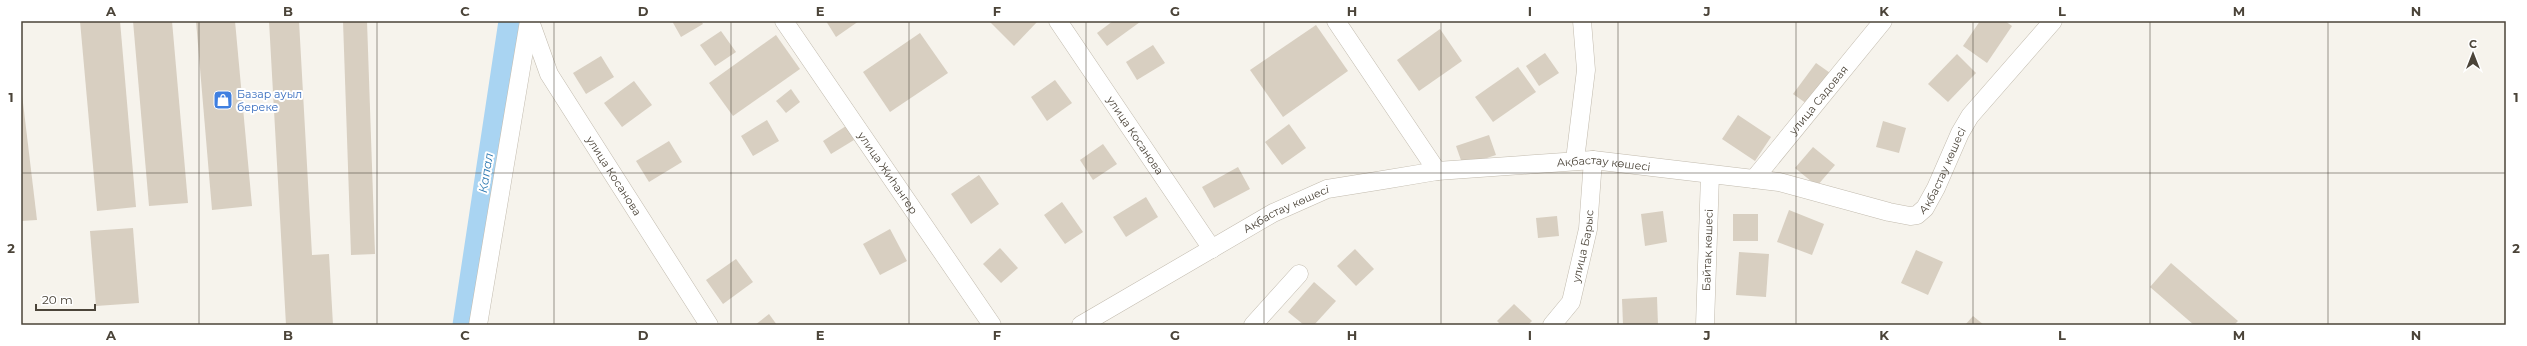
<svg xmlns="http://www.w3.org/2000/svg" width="2527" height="346" viewBox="0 0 2527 346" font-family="Montserrat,sans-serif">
<rect width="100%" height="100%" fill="#f6f3ec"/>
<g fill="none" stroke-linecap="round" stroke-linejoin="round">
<path stroke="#a9d4f2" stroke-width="21" d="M463,325L509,21"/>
</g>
<g fill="#d8cfc1">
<path d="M80,21H120L136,207L97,211Z"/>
<path d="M133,21H172L188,203L149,206Z"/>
<path d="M196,21H235L252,206L212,210Z"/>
<path d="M269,21H299L312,255L329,254L333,325H286Z"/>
<path d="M343,21H367L375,254L351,255Z"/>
<path d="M672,21H701L703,24L681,37Z"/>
<path d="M826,21H859L836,37Z"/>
<path d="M989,21H1038L1014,46Z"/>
<path d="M1113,21H1139L1140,22L1107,46L1097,33Z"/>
<path d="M1980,21H2005L2012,26L1987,63L1963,46Z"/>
<path d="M1316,25L1348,71L1283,117L1250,70Z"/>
<path d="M1440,29L1462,61L1419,91L1397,60Z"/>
<path d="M721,31L736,52L715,66L700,45Z"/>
<path d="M920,33L948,73L890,112L863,72Z"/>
<path d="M776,35L800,69L733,116L709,83Z"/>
<path d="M1153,45L1165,63L1137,80L1126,62Z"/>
<path d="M1545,53L1559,73L1539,86L1526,66Z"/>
<path d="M1957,54L1976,73L1948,102L1928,84Z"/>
<path d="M601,56L614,77L586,94L573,73Z"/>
<path d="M1816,63L1833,75L1810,106L1793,94Z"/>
<path d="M1518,67L1536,92L1493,122L1475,97Z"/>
<path d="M1055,80L1072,103L1047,121L1031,97Z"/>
<path d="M634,81L652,105L622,127L604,103Z"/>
<path d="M21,86L37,220L21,221Z"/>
<path d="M791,89L800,102L786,113L776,101Z"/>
<path d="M1738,115L1771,137L1755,161L1722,139Z"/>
<path d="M767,120L779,141L753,156L741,136Z"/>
<path d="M1883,121L1906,128L1899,153L1876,147Z"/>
<path d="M1289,124L1306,148L1282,165L1265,142Z"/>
<path d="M846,126L854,140L831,154L823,141Z"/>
<path d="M1489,135L1496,155L1463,166L1456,146Z"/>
<path d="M669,141L682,162L649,182L636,161Z"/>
<path d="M1103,144L1117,164L1093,180L1080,160Z"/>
<path d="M1813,147L1835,165L1817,186L1795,168Z"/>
<path d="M1238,167L1250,189L1214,208L1202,187Z"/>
<path d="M979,175L999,204L971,224L951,194Z"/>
<path d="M1146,197L1158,217L1126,237L1113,217Z"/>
<path d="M1062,202L1083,232L1065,244L1044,215Z"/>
<path d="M1789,210L1824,224L1812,255L1777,242Z"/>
<path d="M1663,211L1667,242L1645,246L1641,214Z"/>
<rect x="1733" y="214" width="25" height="27"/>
<path d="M1557,216L1559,236L1538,238L1536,218Z"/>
<path d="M133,228L139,303L96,306L90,231Z"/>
<path d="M890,229L907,261L880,275L863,244Z"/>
<path d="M1000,248L1018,268L1001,283L983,264Z"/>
<path d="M1355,249L1374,269L1356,286L1337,266Z"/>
<path d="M1916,250L1943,262L1928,295L1901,283Z"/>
<path d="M1739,252L1769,254L1766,297L1736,295Z"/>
<path d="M736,259L753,282L723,304L706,280Z"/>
<path d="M2171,263L2238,321L2234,325H2194L2150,287Z"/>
<path d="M1314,282L1336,301L1314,325H1304L1288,312Z"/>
<path d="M1657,297L1658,325H1623L1622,299Z"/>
<path d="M1514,304L1532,321L1528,325H1501L1497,321Z"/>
<path d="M769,314L777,325H755Z"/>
<path d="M1973,316L1984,325H1965Z"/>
</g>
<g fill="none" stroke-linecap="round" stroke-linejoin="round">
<defs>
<g id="minor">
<path id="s1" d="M530,21L549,74L709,325"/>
<path id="s2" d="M784,21L992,325"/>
<path id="s3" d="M1058,21L1212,249"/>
<path d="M1336,21L1437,171"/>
<path d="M1575,160L1586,70L1582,21"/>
<path id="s4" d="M1754,179L1883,21"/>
<path d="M478,325L529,21"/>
<path id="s5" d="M1081,325L1273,213L1327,189L1383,180L1437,171L1593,160L1779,182L1889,212L1910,216L1917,215L1925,208L1936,188L1960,133L1970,116L2053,21"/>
<path d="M1253,325L1299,274"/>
<path id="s6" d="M1552,325L1571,302L1588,229L1593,160"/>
<path id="s7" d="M1705,325L1710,175"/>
</g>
</defs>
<use href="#minor" stroke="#c2bbae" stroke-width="19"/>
<use href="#minor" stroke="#fff" stroke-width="18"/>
</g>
<path fill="none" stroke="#4b4439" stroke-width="1" stroke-opacity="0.55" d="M199,21V325M377,21V325M554,21V325M731,21V325M909,21V325M1086,21V325M1264,21V325M1441,21V325M1618,21V325M1796,21V325M1973,21V325M2150,21V325M2328,21V325M21,173H2506"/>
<defs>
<symbol id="shop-square" viewBox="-11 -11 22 22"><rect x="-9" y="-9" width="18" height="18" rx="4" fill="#3f7fe0" stroke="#fff"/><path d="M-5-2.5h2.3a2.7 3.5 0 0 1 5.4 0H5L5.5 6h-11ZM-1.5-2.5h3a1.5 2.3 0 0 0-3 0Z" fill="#fff"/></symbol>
</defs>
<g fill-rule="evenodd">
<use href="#shop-square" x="212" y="89" width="22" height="22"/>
</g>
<g text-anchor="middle" stroke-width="4" stroke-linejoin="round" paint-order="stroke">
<g font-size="11" fill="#366cbe" stroke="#fff" text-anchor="start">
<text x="237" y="98">Базар ауыл<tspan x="237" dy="13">береке</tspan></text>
</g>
<g font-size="11" fill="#4b4439" stroke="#fff">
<text dy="4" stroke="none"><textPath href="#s4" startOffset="102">улица Садовая</textPath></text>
<text dy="4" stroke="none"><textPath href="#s3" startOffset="138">улица Косанова</textPath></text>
<text dy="4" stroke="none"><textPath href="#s5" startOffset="560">Ақбастау көшесі</textPath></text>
<text dy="4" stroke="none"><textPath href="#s5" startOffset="931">Ақбастау көшесі</textPath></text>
<text dy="4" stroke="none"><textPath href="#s2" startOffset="184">улица Жиhангер</textPath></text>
<text dy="4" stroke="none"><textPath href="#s1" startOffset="177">улица Косанова</textPath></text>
<text dy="4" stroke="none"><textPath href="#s5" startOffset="236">Ақбастау көшесі</textPath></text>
<text dy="4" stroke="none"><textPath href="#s6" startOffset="87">улица Барыс</textPath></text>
<text dy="4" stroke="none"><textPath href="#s7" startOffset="75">Байтақ көшесі</textPath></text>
</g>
<g font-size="12" font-style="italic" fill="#2e7ab2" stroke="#fff">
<text transform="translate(486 173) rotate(-81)" y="4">Капал</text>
</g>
</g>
<rect width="2527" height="346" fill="none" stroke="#ffffff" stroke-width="44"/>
<g transform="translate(2473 54)" stroke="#ffffff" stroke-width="3" paint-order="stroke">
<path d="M0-3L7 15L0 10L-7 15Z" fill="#4b4439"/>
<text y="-6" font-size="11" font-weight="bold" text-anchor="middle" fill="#4b4439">С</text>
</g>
<path d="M36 304v6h59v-6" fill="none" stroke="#4b4439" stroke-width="2"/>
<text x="42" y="304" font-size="12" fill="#4b4439" stroke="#ffffff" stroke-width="3" paint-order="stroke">20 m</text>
<rect x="22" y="22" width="2483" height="302" fill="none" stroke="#4b4439" stroke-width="1.5"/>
<g font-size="13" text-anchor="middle" font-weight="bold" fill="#4b4439">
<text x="111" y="16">A</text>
<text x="288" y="16">B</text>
<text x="465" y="16">C</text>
<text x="643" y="16">D</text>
<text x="820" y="16">E</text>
<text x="997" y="16">F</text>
<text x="1175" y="16">G</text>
<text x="1352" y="16">H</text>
<text x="1530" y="16">I</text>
<text x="1707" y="16">J</text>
<text x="1884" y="16">K</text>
<text x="2062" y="16">L</text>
<text x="2239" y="16">M</text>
<text x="2416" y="16">N</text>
<text x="11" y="102">1</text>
<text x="2516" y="102">1</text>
<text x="11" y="253">2</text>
<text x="2516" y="253">2</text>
<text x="111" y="340">A</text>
<text x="288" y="340">B</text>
<text x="465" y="340">C</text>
<text x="643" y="340">D</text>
<text x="820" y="340">E</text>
<text x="997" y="340">F</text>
<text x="1175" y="340">G</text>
<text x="1352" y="340">H</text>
<text x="1530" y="340">I</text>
<text x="1707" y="340">J</text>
<text x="1884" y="340">K</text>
<text x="2062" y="340">L</text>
<text x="2239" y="340">M</text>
<text x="2416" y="340">N</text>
</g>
</svg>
